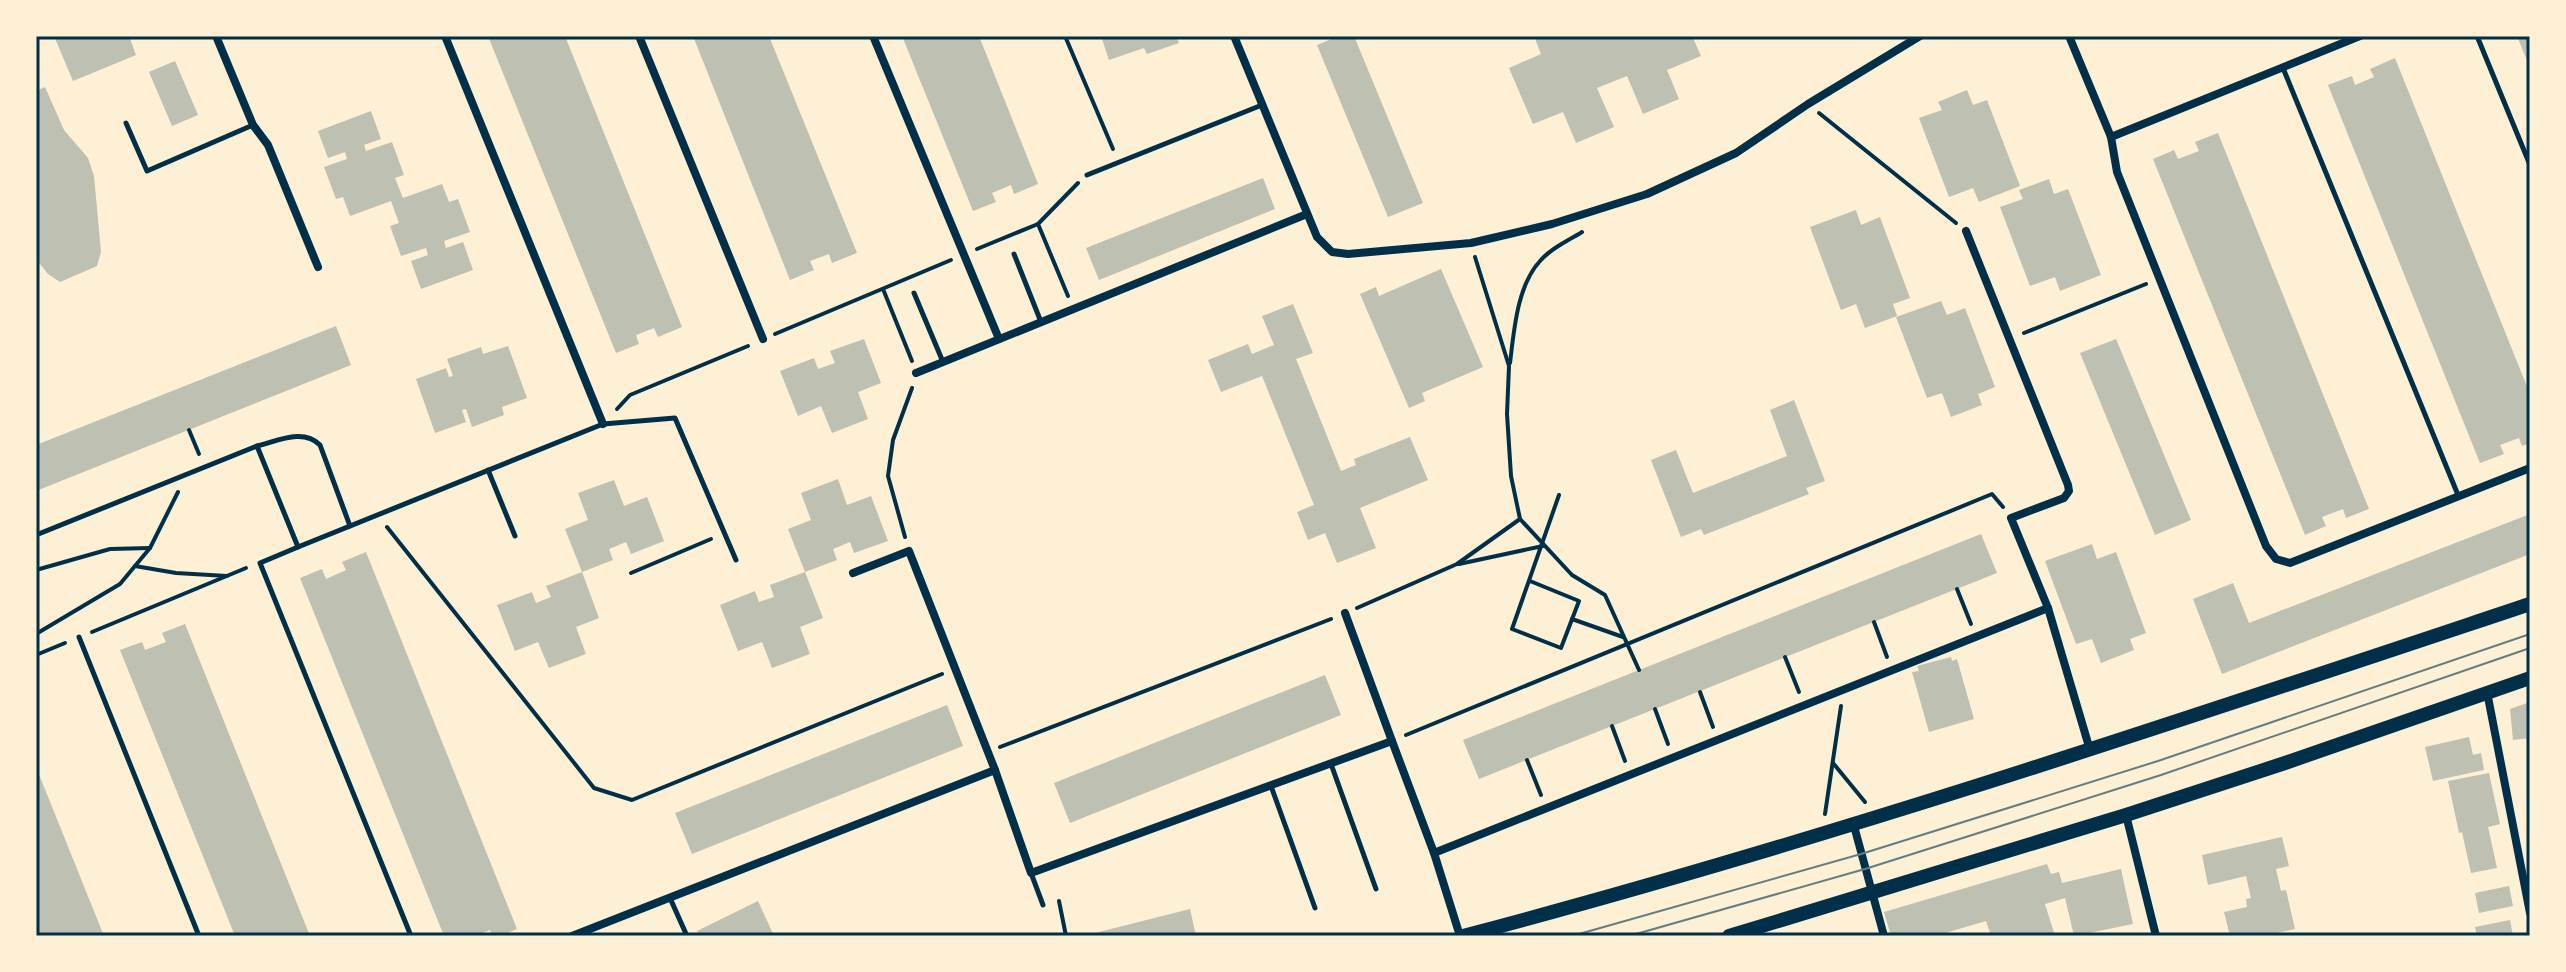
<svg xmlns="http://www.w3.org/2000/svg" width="2566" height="972" viewBox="0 0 2566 972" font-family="'Open Sans',sans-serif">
<rect width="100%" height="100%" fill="#fdf0d5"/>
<g fill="#bec0b2">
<path d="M54,36H129L136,55L73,81Z"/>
<path d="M488,36H565L682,327L658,337L654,328L636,335L639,344L616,353Z"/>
<path d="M693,36H769L857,253L832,263L829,254L810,261L814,270L790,280Z"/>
<path d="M902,36H979L1038,184L1014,194L1011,185L992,193L996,202L973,211Z"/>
<path d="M1101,36H1176L1179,43L1147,54L1144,48L1109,60Z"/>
<path d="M1339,36H1354L1423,203L1388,217L1317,45Z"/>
<path d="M1534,36H1692L1701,56L1667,70L1679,99L1643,114L1627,76L1597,88L1614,127L1576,143L1563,112L1533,124L1509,68L1541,54Z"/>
<path d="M2517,36H2530V68Z"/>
<path d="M2395,58L2530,394V443L2522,446L2519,438L2500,445L2504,454L2480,463L2328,85L2352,76L2355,85L2374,77L2370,69Z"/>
<path d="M175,61L198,115L172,126L149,72Z"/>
<path d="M45,87L64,130L88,158L94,176L101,252L97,266L60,282L48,274L36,259V91Z"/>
<path d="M1967,90L1973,105L1987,100L2020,186L1979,202L1973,188L1949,197L1919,118L1942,110L1938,102Z"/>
<path d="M371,111L381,139L364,145L366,151L392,142L404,175L395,178L403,198L442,184L449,202L458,199L470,232L444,241L446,248L463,242L473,270L421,289L411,261L428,255L426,248L401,256L390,226L399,223L391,201L350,216L343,197L336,199L324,167L347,159L345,152L328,158L318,131Z"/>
<path d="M2218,133L2369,509L2346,518L2343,509L2322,517L2326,526L2305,535L2153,159L2174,150L2178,159L2199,151L2195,142Z"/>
<path d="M1263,178L1275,209L1099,280L1086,248Z"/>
<path d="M2049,179L2054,194L2068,189L2101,275L2060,291L2055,277L2030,286L2000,207L2023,199L2019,190Z"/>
<path d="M1856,210L1861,225L1880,217L1910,298L1893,304L1897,316L1865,328L1856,304L1841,310L1810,227Z"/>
<path d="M1441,269L1483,367L1422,393L1425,401L1409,408L1360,294L1376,287L1379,296Z"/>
<path d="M1941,301L1947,315L1965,308L1995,387L1978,394L1982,405L1951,417L1942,393L1927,398L1896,317Z"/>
<path d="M1293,304L1313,353L1296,359L1341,471L1356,465L1354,459L1410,437L1428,480L1360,508L1376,548L1337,563L1325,533L1308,540L1297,512L1314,505L1262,376L1221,392L1208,360L1248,344L1252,354L1274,345L1262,316Z"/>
<path d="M336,326L351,365L36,491V445Z"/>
<path d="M864,339L881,383L858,392L868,419L832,433L821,406L798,416L780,371L814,358L818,369L835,363L830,351Z"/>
<path d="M2116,339L2191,520L2155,535L2080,353Z"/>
<path d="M508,346L527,398L502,407L504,415L472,427L466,409L462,410L466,422L435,433L416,379L446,368L449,377L453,376L447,359L481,347L483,354Z"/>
<path d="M1794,400L1825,481L1806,488L1809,494L1704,535L1701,529L1681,537L1651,460L1676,450L1693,493L1787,456L1770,410Z"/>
<path d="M838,479L847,505L871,496L888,541L854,553L850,542L833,549L837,560L805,572L823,618L800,627L810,654L772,668L762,642L738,651L720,605L755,591L759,602L774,597L770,585L805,572L788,529L811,520L801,493Z"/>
<path d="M614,480L624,506L647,497L664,541L631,554L626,542L609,549L613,560L582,572L565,529L588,520L578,493Z"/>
<path d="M2530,514V554L2222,674L2193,599L2233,583L2249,623Z"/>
<path d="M1981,534L1997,573L1479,779L1463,740Z"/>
<path d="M2092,544L2097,559L2116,552L2146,633L2130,639L2134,650L2101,663L2092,639L2076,644L2045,561Z"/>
<path d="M366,552L517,929L500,936H492L490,930L475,936H444L300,578L322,569L326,579L346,570L342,562Z"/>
<path d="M582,572L599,618L576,627L586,654L549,668L538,642L515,651L497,605L532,592L536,603L551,597L546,586Z"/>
<path d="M185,624L310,936H235L120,650L142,642L145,650L166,642L162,633Z"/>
<path d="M1951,657L1952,661L1957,659L1974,719L1929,732L1912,672L1919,671L1917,666Z"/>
<path d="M1325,675L1341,715L1070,823L1054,783Z"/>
<path d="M2530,702V738L2513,740L2510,709Z"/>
<path d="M947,705L963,746L692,854L675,813Z"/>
<path d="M2469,737L2473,755L2481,753L2484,770L2433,781L2425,747Z"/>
<path d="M36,767L104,936H36Z"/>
<path d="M2489,773L2500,824L2488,827L2497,868L2471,873L2462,832L2459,833L2448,781Z"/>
<path d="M2282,837L2289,866L2276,869L2281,891L2286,890L2295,929L2263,936H2230L2224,912L2247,907L2246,899L2251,898L2246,876L2208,885L2202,855Z"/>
<path d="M2047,864L2051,874L2059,872L2062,883L2121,869L2133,924L2074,936L2065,898L2045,904L2055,936H1991L1986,921L1935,936H1891L1884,912Z"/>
<path d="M2509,886L2513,906L2479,913L2475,893Z"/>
<path d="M758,901L774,936H699L697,931Z"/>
<path d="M1190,909L1196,936H1087V935Z"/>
<path d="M2510,920L2513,936H2477L2475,927Z"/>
</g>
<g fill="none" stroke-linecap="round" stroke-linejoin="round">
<g stroke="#003049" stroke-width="4">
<path d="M1065,36L1113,149"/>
<path d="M1819,113L1956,223"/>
<path d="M977,249L1038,224"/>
<path d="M883,289L912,361"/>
<path d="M1068,296L1038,224L1078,183"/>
<path d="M2024,333L2146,284"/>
<path d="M775,334L951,260"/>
<path d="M1510,363C1514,331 1517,286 1540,261C1551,248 1568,241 1582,232"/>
<path d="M617,409L630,395L748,346"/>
<path d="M189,430L199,454"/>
<path d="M1520,519L1572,575L1605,595L1639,670"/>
<path d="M387,527L594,788L632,800L942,674"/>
<path d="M905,537L888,476L893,440L912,388"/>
<path d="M1459,564L1543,546"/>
<path d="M135,566L176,573L227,576"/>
<path d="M36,570L110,549L150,548"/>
<path d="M631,573L711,539"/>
<path d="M1530,581L1579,601L1561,648L1512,629L1559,495"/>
<path d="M1957,589L1971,624"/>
<path d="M1357,608L1457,564L1520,519L1511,476L1507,414L1509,366L1475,257"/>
<path d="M1572,619L1623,637"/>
<path d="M1874,622L1887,657"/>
<path d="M92,632L246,568"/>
<path d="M36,634L120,584L150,548L178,492"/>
<path d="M36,655L65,643"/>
<path d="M1785,657L1799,692"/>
<path d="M1700,692L1713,727"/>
<path d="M1655,709L1668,744"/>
<path d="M1612,726L1625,761"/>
<path d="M1406,735L1992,494L2003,507"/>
<path d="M1000,747L1331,619"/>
<path d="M1527,760L1541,795"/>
<path d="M1833,763L1865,802"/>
<path d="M1825,814L1841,706"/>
<path d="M1059,901L1066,936"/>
</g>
<g stroke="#003049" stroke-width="5">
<path d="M2477,36L2530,165"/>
<path d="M2283,68L2458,495"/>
<path d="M126,123L147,171L253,125"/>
<path d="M1087,175L1262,105"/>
<path d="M1014,254L1041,322"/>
<path d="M914,293L943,362"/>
<path d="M257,446C278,441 303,428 320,445L350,526"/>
<path d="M488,470L515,536"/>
<path d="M36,535L257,446L298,547L603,424L675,418L736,560"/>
<path d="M298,547L260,563L411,936"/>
<path d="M79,637L199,936"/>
<path d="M1331,764L1376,889"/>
<path d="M1271,786L1315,908"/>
<path d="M1031,873L1043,905"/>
<path d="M670,898L687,936"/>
</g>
<g stroke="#003049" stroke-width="8">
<path d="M216,36L253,125L268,145L318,267"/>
<path d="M445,36L603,424"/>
<path d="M639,36L763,339"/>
<path d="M873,36L999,339"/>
<path d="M1234,36L1317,237L1332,252L1348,254L1471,243L1552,224L1647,194L1736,153L1808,104L1920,36"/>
<path d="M2069,36L2111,137L2117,172L2266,546L2276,559L2290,563L2530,468"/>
<path d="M2111,137L2360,36"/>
<path d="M1966,231L2068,485L2069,491L2064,498L2011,518L2048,608L2090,750"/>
<path d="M916,373L1307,214"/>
<path d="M853,573L909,551L995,770"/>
<path d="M1345,613L1392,741"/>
<path d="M2487,692L2530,913"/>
<path d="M2126,815L2156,936"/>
<path d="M1854,826L1884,936"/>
<path d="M1434,853L2048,608"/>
<path d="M572,936L995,770L1031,873L1392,741L1434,853L1460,936"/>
</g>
<g stroke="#003049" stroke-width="14">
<path d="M1463,936C1824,841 2176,722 2530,604"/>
<path d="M1729,936L2126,815L2285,763L2530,678"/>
</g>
<g stroke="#657d81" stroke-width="2">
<path d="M1572,936L1861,854L2158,761L2530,634"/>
<path d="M1629,936L1865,869L2161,775L2530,648"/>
</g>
</g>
<rect width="2566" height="972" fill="none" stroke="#fdf0d5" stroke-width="76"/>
<rect x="38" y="38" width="2490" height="896" fill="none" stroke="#003049" stroke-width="3"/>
</svg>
